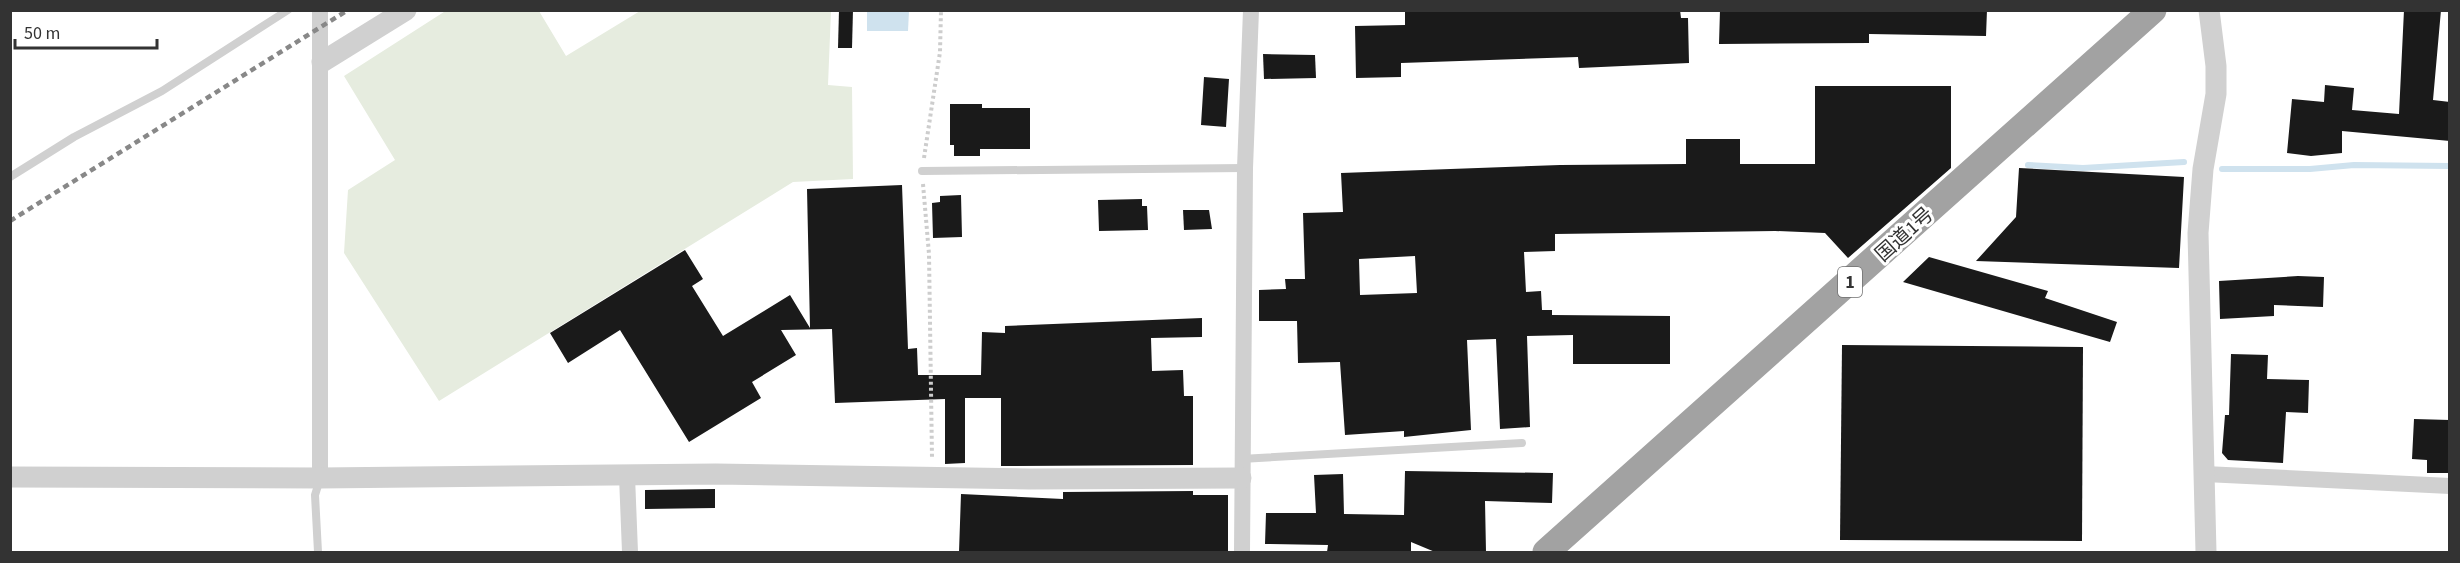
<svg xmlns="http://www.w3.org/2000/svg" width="2460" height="563" viewBox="0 0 2460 563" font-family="'Source Sans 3','Noto Sans JP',sans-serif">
<rect width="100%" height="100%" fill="#fff"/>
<path fill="#e6ecdf" d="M447,10L539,11L566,56L640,11H831L828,85L852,87L853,179L793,182L439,401L344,253L348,190L395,160L344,76Z"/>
<path fill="#cfe2ee" d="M867,11H909L908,31H867Z"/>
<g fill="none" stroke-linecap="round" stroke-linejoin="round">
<g stroke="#cfe2ee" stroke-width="6">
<path d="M2028,165L2083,168L2184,162"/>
<path d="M2222,169H2310L2354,165L2450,166"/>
</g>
</g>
<g fill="#1a1a1a" fill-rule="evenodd">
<path d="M839,10H853L852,48H838Z"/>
<path d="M1405,10H1680L1681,18H1688L1689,63L1579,68L1578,57L1401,63V77L1356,78L1355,26L1405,25Z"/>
<path d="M1720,10H1987L1986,36L1869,34V43L1719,44Z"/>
<path d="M2404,10H2441L2433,100L2450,102V141L2342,131V153L2311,156L2287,153L2292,99L2324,102L2325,85L2354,88L2352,110L2399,114Z"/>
<path d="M1263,54L1315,55L1316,78L1264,79Z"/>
<path d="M1204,77L1229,79L1226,127L1201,125Z"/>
<path d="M1815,86H1951V168L1848,258L1825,233L1775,231L1555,234V251L1524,252L1526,292L1541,291L1542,310H1552V315L1670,316V364H1573V335L1527,336L1530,427L1500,429L1496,339L1467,340L1471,430L1404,437V431L1345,435L1340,362L1298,363L1297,321H1259V290L1286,289L1285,279H1305L1303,213L1343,212L1341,173L1560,165L1686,164V139H1740V164H1815ZM1415,256L1417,293L1360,295L1359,259Z"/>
<path d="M950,104H982V108H1030V149H980V156H954V145H950Z"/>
<path d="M2019,168L2184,177L2179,268L1976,261L2016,217Z"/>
<path d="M902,185L908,349L917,348L918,375H981L982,332L1005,333V326L1202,318V337L1151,338L1152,371L1183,370L1184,396H1193V465L1001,466V398H965V463L945,464V399L835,403L832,329L781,330L796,355L752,382L761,398L689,442L620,330L568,363L550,333L685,250L703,279L692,286L723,336L790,295L810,328L807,189Z"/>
<path d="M961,195L962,237L933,238L932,203L940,202V196Z"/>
<path d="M1142,199V206H1147L1148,230L1099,231L1098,200Z"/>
<path d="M1183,210H1209L1212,229L1184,230Z"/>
<path d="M1929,257L2048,291L2045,298L2117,322L2110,342L1903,282Z"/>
<path d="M2298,276L2324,277L2323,307L2274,305V316L2220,319L2219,281Z"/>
<path d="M1842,345L2083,347L2082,541L1840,540Z"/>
<path d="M2231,354L2268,355L2267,379L2309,380L2308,413L2286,412L2283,463L2228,460L2222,453L2225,415H2229Z"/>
<path d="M2414,419L2450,420V473H2427V460L2412,459Z"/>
<path d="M1405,471L1553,473L1552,503L1485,501L1486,552H1435L1411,542V552H1327L1328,545L1265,544L1266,513H1316L1314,475L1343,474L1344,514L1404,515Z"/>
<path d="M715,489V508L645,509V490Z"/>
<path d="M1193,491V495H1228V552H959L961,494L1063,499V492Z"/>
</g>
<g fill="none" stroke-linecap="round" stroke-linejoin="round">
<g stroke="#cdcdcd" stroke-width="4" stroke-dasharray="3 3" stroke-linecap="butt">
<path d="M924,158L940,52L941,10"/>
<path d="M923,184L929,254L932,458"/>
</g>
<g stroke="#d0d0d0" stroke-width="8">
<path d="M922,171L1245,168"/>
<path d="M10,177L74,137L162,91L288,10"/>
<path d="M1241,459L1522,443"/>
<path d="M318,552L315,495L320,479"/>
</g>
<g stroke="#d0d0d0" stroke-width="16">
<path d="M2205,474L2450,486"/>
<path d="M627,476L630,552"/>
<path d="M320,478V10"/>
<path d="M1242,552L1245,168L1251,10"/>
</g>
<g stroke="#d0d0d0" stroke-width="21">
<path d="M322,62L406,10"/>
<path d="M10,477L320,478L716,474L1030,479L1241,478"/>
<path d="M2206,552L2198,233L2203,169L2216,94V66L2209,10"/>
</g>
<path stroke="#a2a2a2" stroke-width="27" d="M1546,552L2153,10"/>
<path stroke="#888" stroke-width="4.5" stroke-dasharray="6 4.5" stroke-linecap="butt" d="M10,221L348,10"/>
</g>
<g text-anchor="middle" stroke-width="6" stroke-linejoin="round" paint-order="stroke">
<rect fill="#fff" stroke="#707070" stroke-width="1.5" x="1838" y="267" width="24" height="30" rx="4.5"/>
<g font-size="18" font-weight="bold" fill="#333">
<text x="1850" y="288">1</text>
</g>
<g font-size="20" fill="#333" stroke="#fff">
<text transform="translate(1904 234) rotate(-42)" y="7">国道1号</text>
</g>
</g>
<rect width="2460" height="563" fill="none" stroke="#333333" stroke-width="24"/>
<path d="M15 39v9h142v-9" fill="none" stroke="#333333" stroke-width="3"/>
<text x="24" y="39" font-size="18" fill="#333333" stroke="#ffffff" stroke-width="4.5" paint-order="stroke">50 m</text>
</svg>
